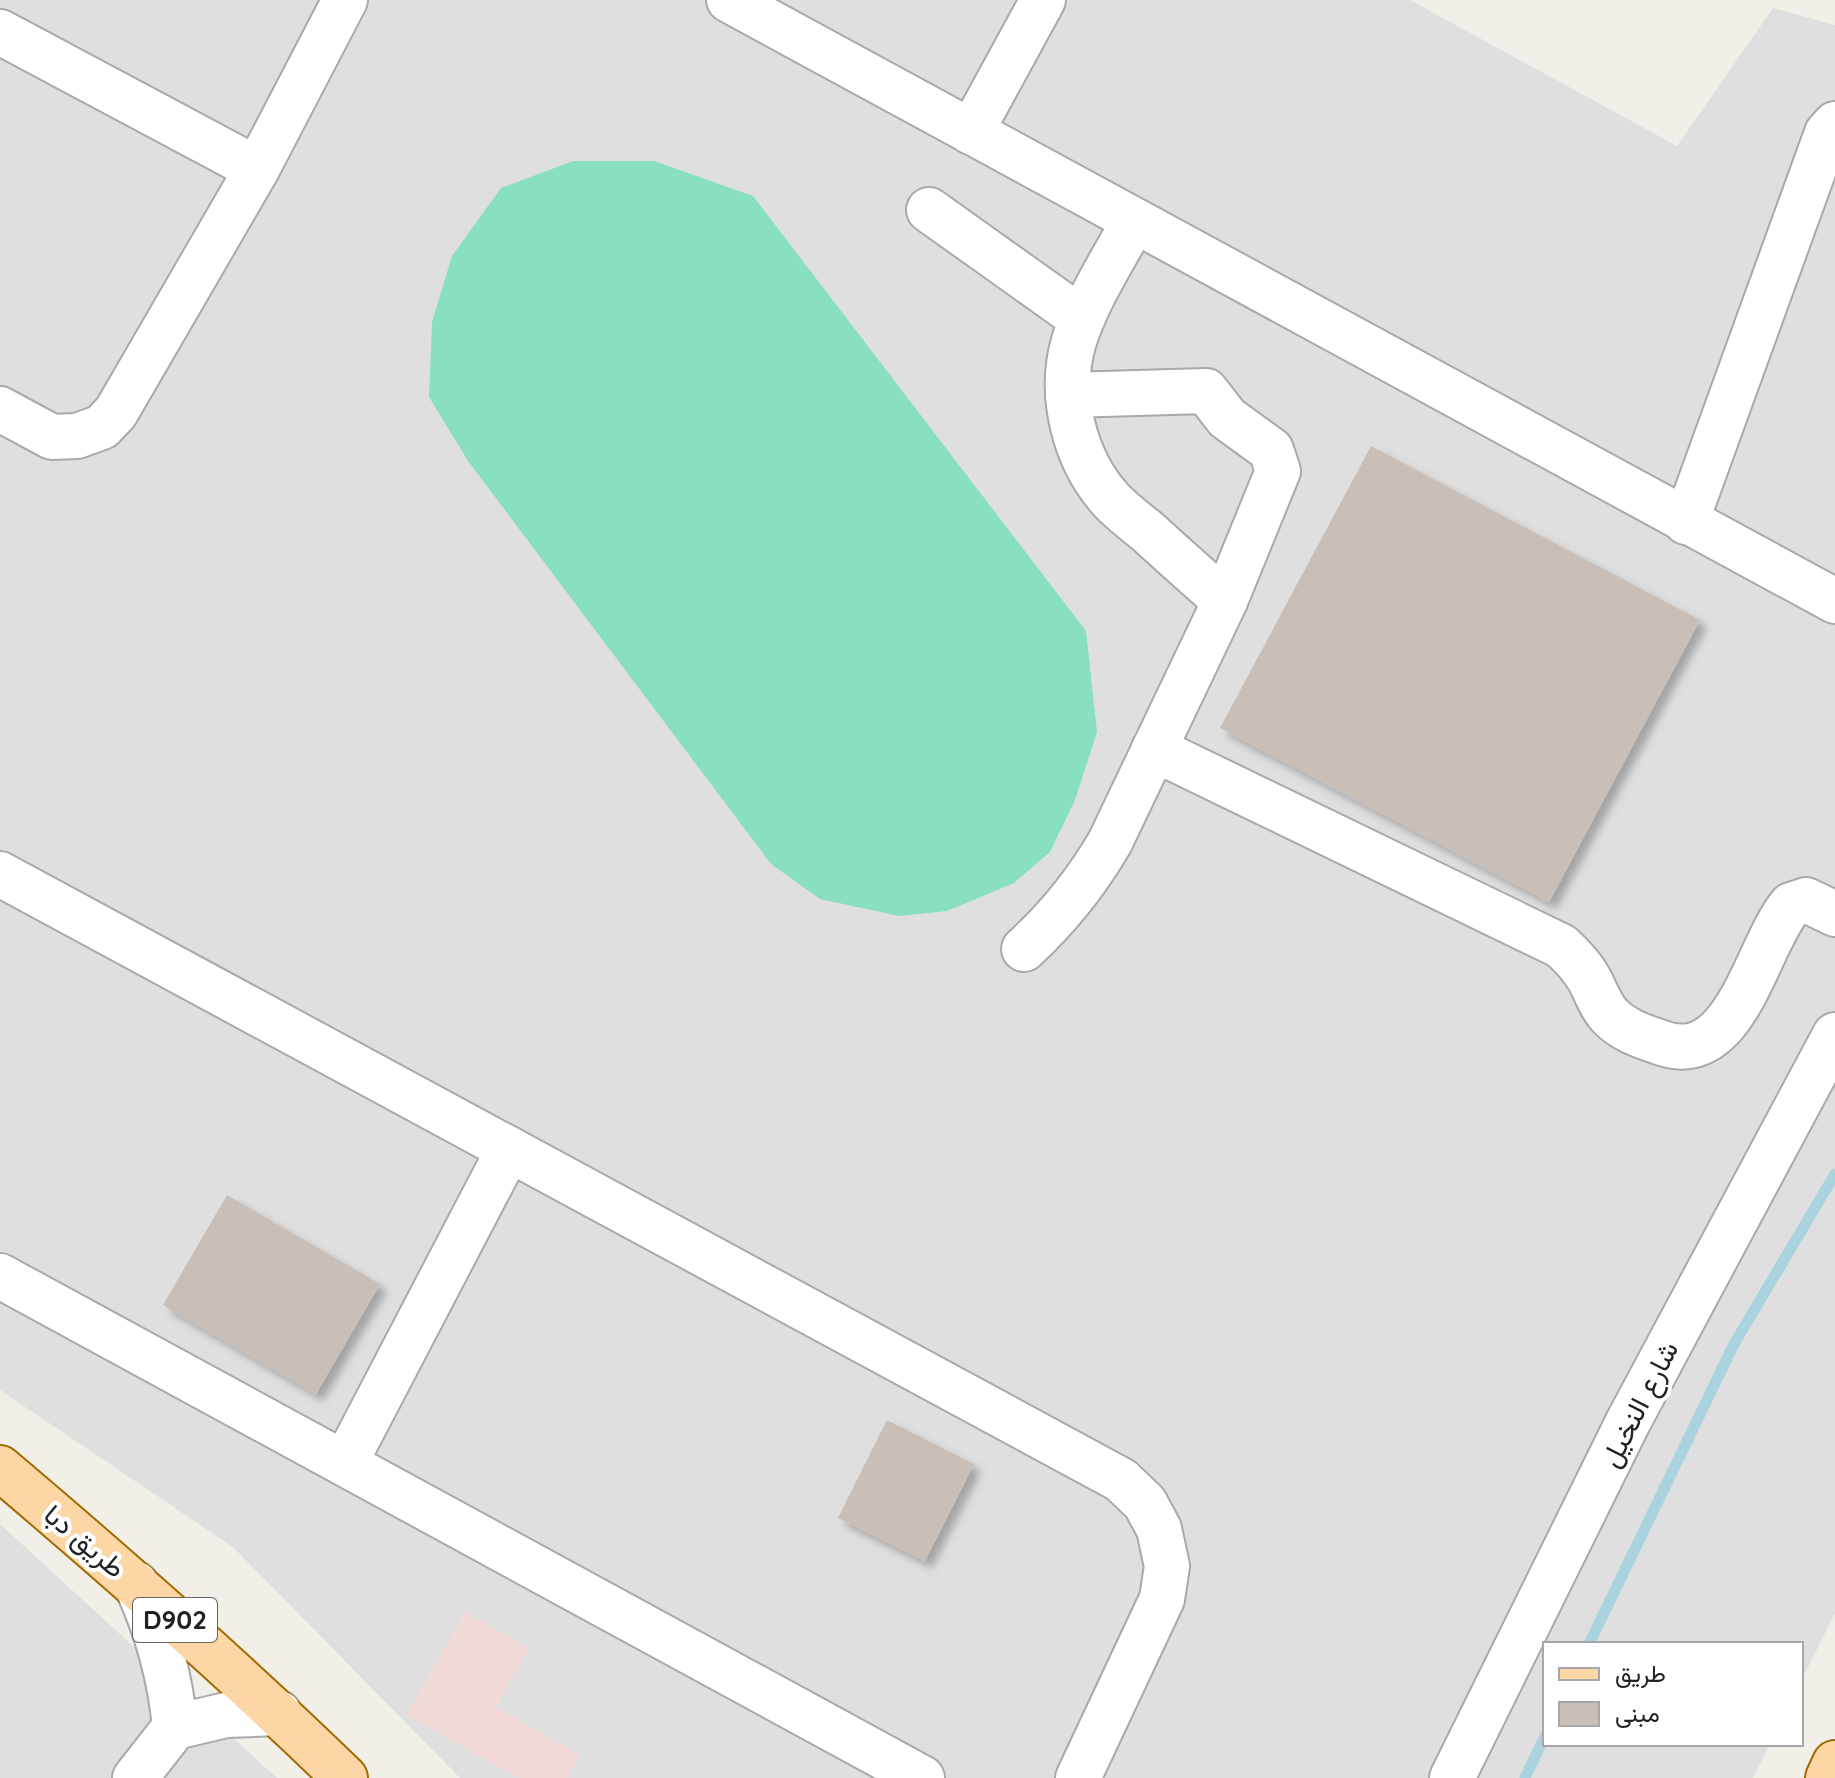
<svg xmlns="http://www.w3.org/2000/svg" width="1835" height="1778" viewBox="0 0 1835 1778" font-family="Quicksand,Vazirmatn,sans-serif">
<defs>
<filter id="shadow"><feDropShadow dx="7" dy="7" stdDeviation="4" flood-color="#0004"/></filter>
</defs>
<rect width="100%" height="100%" fill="#f2efe9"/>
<g fill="#e0dfdf">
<path d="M0,0H1410L1677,146L1773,8L1835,25V1613L1801,1681V1644H1545V1744H1770L1753,1778H460L233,1547L0,1390Z"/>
<path d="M0,1524L277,1778H0Z"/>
</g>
<path fill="#f2dad9" d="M465,1612L529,1648L496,1707L580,1755L567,1778H519L406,1715Z"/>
<path fill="#88e0be" d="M573,161H654L753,196L1086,631L1097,732L1075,800L1050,852L1014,883L947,911L899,916L820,899L771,864L468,461L429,397L432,322L452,256L501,188Z"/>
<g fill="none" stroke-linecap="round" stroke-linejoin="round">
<g stroke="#aad3df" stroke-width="11">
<path d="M1589,1644L1734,1344L1835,1174"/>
<path d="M1525,1778L1545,1736"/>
</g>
</g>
<g fill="#c7bfb8" filter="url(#shadow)">
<path d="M1371,446L1700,620L1549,902L1220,728Z"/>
<path d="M227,1195L380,1284L316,1394L163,1305Z"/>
<path d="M887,1420L974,1464L925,1561L838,1518Z"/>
</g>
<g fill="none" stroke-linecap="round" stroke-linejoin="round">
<defs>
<g id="minor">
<path d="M729,0L1835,601"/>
<path d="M0,32L257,169"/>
<path d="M971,132L1043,0"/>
<path d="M929,210L1082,319"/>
<path d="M1134,221C1113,260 1087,299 1074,341C1058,394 1074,459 1111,500C1122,512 1136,522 1148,532C1173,555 1199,578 1225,601"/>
<path d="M0,409L52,437L77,436L102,427L116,412L257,169L345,0"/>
<path d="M1686,522L1827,133L1835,124"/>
<path d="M1154,749L1561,946C1572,956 1582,966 1589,979C1596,991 1600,1006 1610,1016C1623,1030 1642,1036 1659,1042C1736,1072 1755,948 1791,905L1806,900L1835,914"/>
<path d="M0,874L1121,1480L1145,1503L1159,1529L1167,1566L1162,1599L1078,1778"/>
<path d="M1024,949C1059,917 1086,883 1110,842L1225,601L1278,471L1271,450L1227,418L1206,391L1068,395"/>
<path d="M0,1276L922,1778"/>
<path d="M345,1463L509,1149"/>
<path d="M136,1584C158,1631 170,1675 175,1727"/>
<path d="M135,1778L175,1727L226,1715L279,1713"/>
<path d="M1452,1778L1628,1422L1835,1035"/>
</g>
<g id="major">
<path d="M0,1468C118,1568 234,1670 345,1778"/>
<path d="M1828,1778L1835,1763"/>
</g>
</defs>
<use href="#minor" stroke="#a9a9a9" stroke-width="48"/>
<use href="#major" stroke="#a06b00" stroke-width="48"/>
<use href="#minor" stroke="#fff" stroke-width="44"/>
<use href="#major" stroke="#fcd6a4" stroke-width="44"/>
</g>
<g text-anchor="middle" stroke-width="8" stroke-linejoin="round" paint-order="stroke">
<rect fill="#fff" stroke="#646464" stroke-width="2" x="133" y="1598" width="84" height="44" rx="6"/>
<g font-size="26" font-weight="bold" fill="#222">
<text x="175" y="1629">D902</text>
</g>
<g font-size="28" fill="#222" stroke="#fff">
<text transform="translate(1639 1404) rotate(-63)" y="10">شارع النخيل</text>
<text transform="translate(85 1541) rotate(40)" y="10">طريق دبا</text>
</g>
</g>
<rect x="1543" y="1642" width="260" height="104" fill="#ffffff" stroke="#a7a7a7" stroke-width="2"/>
<rect x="1559" y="1668" width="40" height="12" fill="#fcd6a4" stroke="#a7a7a7" stroke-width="2"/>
<text x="1615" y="1682" font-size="24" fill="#222222">طريق</text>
<rect x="1559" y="1702" width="40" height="24" fill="#c7bfb8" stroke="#a7a7a7" stroke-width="2"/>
<text x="1615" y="1722" font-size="24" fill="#222222">مبنى</text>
</svg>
